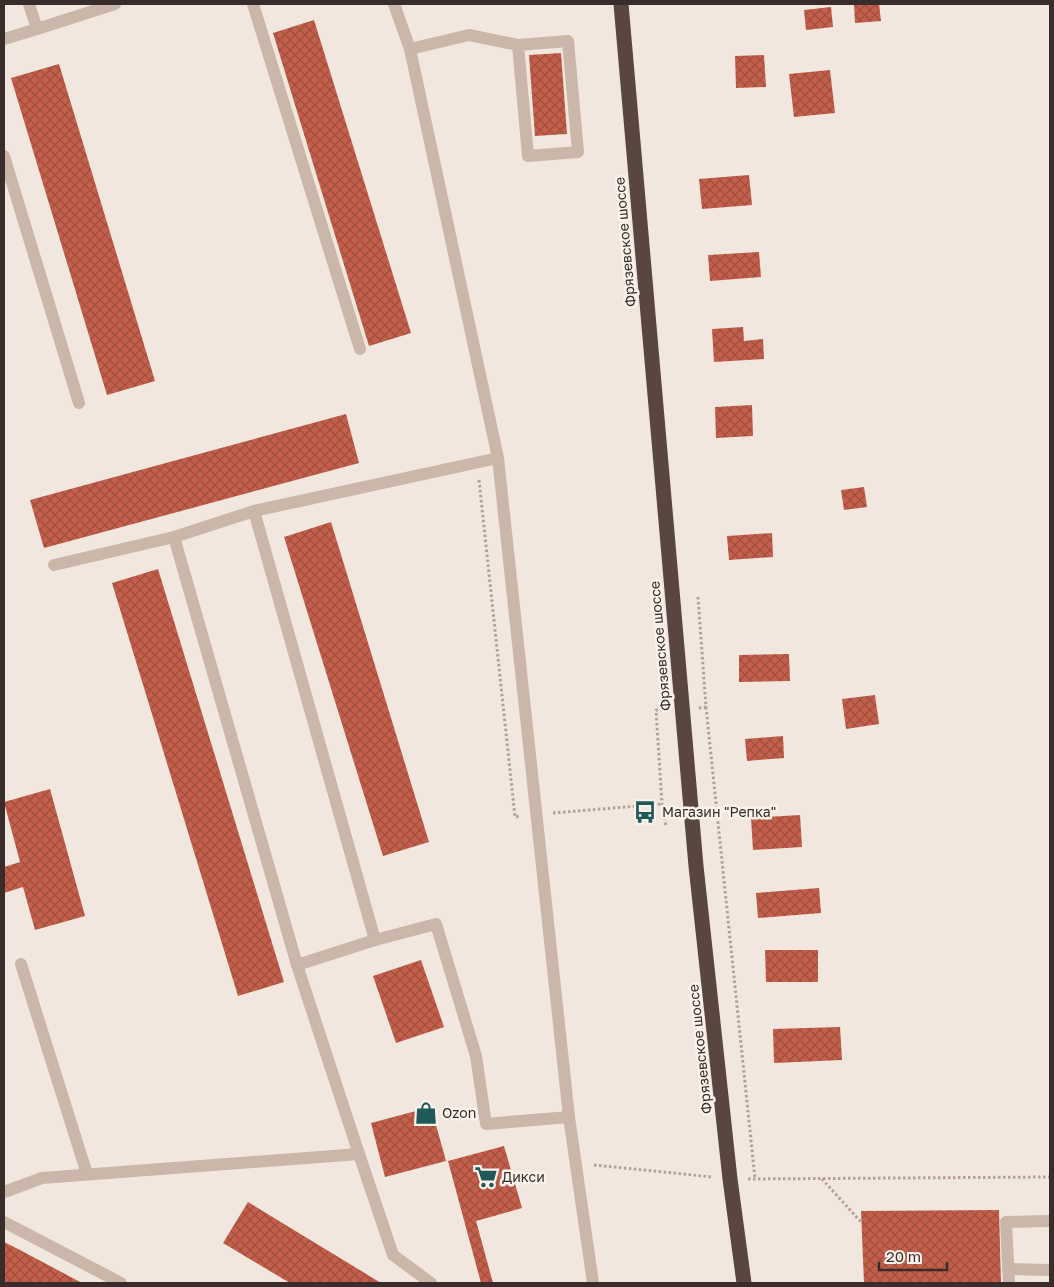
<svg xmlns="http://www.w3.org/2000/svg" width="1054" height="1287" viewBox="0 0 1054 1287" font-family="'Golos Text',sans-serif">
<defs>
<pattern id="building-cross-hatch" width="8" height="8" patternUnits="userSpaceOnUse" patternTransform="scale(1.25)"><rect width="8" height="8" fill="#c45f4b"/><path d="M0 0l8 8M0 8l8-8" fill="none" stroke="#a04f3f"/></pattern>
</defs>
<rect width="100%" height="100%" fill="#f2e7de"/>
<g fill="url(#building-cross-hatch)">
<path d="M854,4H879L881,21L855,23Z"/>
<path d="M831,7L833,27L806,30L804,10Z"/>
<path d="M314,20L411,333L369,346L273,33Z"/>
<path d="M561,53L567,134L535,136L529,55Z"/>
<path d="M764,55L766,87L736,88L735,56Z"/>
<path d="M59,64L155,381L107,395L11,78Z"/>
<path d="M830,70L835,113L794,117L789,74Z"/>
<path d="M749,175L752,205L702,209L699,179Z"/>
<path d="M759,252L761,277L710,281L708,255Z"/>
<path d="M743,327L744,341L763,339L764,359L714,362L712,329Z"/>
<path d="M752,405L753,436L716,438L715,407Z"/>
<path d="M346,414L359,463L44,548L30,500Z"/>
<path d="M864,487L867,507L844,510L841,490Z"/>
<path d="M331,522L429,842L383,856L284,537Z"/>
<path d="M772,533L773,557L729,560L727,536Z"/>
<path d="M158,569L284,982L238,996L112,583Z"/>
<path d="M789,654L790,681L739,682V655Z"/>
<path d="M875,695L879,724L846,729L842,699Z"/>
<path d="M783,736L784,758L747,761L745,739Z"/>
<path d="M50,789L85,916L35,930L23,887L4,893V867L20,862L4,802Z"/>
<path d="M800,815L802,847L753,850L751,818Z"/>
<path d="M819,888L821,913L758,918L756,893Z"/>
<path d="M765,950H818V982H766Z"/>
<path d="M421,960L444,1027L396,1043L373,976Z"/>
<path d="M840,1027L842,1060L774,1063L773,1029Z"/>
<path d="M431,1107L446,1161L385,1177L371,1123Z"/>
<path d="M504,1146L522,1208L476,1221L493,1283H481L448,1161Z"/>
<path d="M248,1202L381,1283H290L223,1243Z"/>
<path d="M999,1210L1001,1283H864L861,1211Z"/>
<path d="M4,1242L20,1250L82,1283H4Z"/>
</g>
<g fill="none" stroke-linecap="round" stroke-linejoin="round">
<g stroke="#b6a094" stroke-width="3" stroke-dasharray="2.5 2.5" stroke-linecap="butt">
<path d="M479,480L515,817L520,816"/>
<path d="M698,597L706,707L699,708"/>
<path d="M706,707L755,1179"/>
<path d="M663,710H656L662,804L666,826"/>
<path d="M553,813L662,804"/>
<path d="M594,1165L712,1177"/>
<path d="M748,1179L1050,1177"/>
<path d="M822,1179L861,1222"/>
</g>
<g stroke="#cbb6aa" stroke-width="12">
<path d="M253,4L360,349"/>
<path d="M394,4L410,49L498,458L569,1117L593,1283"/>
<path d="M37,29L115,4"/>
<path d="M4,39L37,29L29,4"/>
<path d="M410,49L469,35L518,45L568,41L578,152L528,156L518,45"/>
<path d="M4,156L79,403"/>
<path d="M254,511L375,940"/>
<path d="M174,537L297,965L359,1154"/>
<path d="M54,565L174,537L254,511L498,458"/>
<path d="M21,964L87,1174"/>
<path d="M297,965L375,940L436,924L476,1056L486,1124L569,1117"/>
<path d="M4,1192L42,1178L359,1154L393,1255L431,1283"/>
<path d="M4,1222L121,1283"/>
<path d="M1008,1269L1050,1270"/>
<path d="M1009,1283L1006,1222L1050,1221"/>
</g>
<path stroke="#594641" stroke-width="15" d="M621,4L696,866L730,1179L744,1283"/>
</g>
<defs>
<symbol id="bus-bare" viewBox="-9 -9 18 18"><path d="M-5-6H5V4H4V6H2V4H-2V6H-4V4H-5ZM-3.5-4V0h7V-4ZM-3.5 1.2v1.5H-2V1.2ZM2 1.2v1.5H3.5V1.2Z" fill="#1f5959" stroke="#faf2eb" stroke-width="2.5" paint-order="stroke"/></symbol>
<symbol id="shop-bare" viewBox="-9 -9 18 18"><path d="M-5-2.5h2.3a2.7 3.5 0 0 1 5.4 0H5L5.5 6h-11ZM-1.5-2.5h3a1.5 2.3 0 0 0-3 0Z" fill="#1f5959" stroke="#faf2eb" stroke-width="2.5" paint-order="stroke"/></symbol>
<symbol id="supermarket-bare" viewBox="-9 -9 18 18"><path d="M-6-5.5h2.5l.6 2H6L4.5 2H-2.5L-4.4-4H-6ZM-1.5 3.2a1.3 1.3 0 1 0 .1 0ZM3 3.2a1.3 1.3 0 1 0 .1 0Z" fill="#1f5959" stroke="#faf2eb" stroke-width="2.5" paint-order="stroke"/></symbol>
</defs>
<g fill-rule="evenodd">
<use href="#bus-bare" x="629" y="796" width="32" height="32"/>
<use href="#shop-bare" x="410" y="1097" width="32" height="32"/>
<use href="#supermarket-bare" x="470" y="1161" width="32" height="32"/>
</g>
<g text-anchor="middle" stroke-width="5" stroke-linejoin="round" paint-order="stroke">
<g font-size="14" fill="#382d2a" stroke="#faf2eb">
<text transform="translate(625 242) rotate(-95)" y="5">Фрязевское шоссе</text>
<text transform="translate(660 646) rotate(-95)" y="5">Фрязевское шоссе</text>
<text transform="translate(700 1049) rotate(-96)" y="5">Фрязевское шоссе</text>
</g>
<g font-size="14" fill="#382d2a" stroke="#faf2eb" text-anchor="start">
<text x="662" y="817">Магазин "Репка"</text>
<text x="442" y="1118">Ozon</text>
<text x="502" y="1182">Дикси</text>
</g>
</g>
<rect width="1054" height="1287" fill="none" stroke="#382d2a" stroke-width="10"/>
<path d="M879 1262v8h68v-8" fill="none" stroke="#382d2a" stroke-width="2.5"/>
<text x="886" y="1262" font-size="15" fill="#382d2a" stroke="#faf2eb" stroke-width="4" paint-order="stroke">20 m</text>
</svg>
